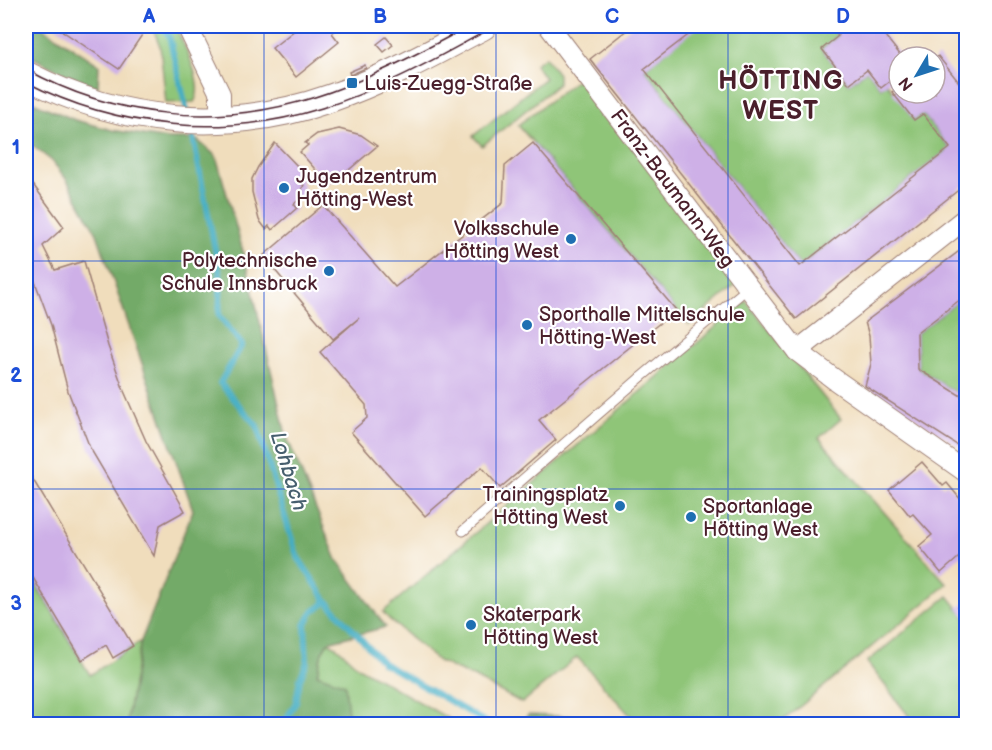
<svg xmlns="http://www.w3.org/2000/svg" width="992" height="750" viewBox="0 0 992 750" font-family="'Balsamiq Sans',sans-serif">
<rect width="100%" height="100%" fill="#fff"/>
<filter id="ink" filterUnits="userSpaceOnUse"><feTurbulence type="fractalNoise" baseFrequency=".0167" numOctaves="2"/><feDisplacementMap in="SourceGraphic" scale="12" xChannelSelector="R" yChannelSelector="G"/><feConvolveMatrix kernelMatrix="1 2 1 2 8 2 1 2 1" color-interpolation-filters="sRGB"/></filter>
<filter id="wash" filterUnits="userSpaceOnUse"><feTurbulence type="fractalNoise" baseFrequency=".008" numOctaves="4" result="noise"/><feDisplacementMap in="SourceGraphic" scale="24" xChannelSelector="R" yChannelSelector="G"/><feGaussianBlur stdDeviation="1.35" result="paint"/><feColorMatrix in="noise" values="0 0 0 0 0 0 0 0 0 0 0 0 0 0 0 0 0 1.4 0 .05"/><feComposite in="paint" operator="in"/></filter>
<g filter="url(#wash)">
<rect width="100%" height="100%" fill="#f0ddbc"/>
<g fill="#8fc578" stroke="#6c7252" stroke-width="1.5">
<path d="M152,26H175C183,43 206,85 194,102L166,103L160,46Z"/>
<path d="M698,26H830L838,36L822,49L849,84L867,70L881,88L887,83L914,120L923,114L950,148L800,266L644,69Z"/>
<path d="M545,57L558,74V84L482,146L473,136L545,78L535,64Z"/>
<path d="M579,78L743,279L689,325L518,125Z"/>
<path d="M966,295V399L918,369L917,333Z"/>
<path d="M746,301L841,419L819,438L947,584L779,724H638L577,657L522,703L475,678L438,661L389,619L383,612Z"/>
<path d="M26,568L90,675L141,641L127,720L132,724H26Z"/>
<path d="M948,596L966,618V718L959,724H915L867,662Z"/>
<path d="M328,642L338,648L358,667L458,724H370L348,714L317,675L322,652Z"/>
</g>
<g fill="#73aa68" stroke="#5e644a" stroke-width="1.5">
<path d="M26,26H40L99,65L98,87L63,73L26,54Z"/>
<path d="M26,99L75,120L112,130L168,139H196L216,156L246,262L286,435L337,560L386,627L328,642L322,652L317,674L345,684L348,713L370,724H132L127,720L141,641L193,510L97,234L67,180L52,161L26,141Z"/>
<path d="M528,715L587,717L599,724H520Z"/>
</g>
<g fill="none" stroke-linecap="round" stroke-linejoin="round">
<g stroke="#44adc3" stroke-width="6">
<path d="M163,26L169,36L187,111"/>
<path d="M191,127L221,280L219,315L242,345L220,383L257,426L297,556L326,600L383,663L489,724"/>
<path d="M26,712L37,724"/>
<path d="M288,724L287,718L296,702L300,679L307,662L305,625L313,611L323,605L326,600"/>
</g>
</g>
<g id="blocks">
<g fill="#ceb0e7">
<path d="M55,26H138L137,27L144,32L119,69Z"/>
<path d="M300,26H348L342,30L339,27L332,33L339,42L296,77L272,48Z"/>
<path d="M632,26H700L644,69L800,266L950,148L923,114L914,120L892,92L899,87V93H935V59L938,56L966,91V184L796,319L590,59Z"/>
<path d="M830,26H877L902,57H899V74L881,88L867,70L849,84L822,49L838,36Z"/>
<path d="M386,37L393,45L384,52L377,44Z"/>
<path d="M365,65L366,68L350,75L349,72Z"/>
<path d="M339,129L361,135L377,146L337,180L335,177L328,184L300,152L308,145L305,143L317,134Z"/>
<path d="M275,143L304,173L300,181L304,186L302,188L303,196L294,204L297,208L272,230L269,226L266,229L259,220L252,192V179L258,167Z"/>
<path d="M533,143L676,310L539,420L556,440L500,488L482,467L425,516L351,432L367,418L366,405L320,352L359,318L333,339L263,256L323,205L395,287L503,203L505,166Z"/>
<path d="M26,175L64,227L43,246L55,270L84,261L108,346L124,391L146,441L185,511L160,525L154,556L90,448L68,391L51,325L34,279L26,263Z"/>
<path d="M966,246V295L917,333L918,369L966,399V451L865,386L871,364L869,336L865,322Z"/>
<path d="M922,462L943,486L947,483L966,506L964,511L966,514V551L941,573L919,546L932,535L913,514L910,516L889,490Z"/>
<path d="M26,468L133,646L113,658L106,645L82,660L26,566Z"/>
<path d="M966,602V618L958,608Z"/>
</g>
</g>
</g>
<g filter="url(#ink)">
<use href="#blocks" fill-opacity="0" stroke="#9d7e74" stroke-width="1.5"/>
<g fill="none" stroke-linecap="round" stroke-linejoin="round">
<defs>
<path id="lane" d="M463,531L640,378L749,287"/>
<g id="street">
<path d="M187,26L220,94V120"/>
<path d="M549,26L797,351L834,379L966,472"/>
<path d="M797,351L966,218"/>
</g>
<path id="secondary" d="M26,75C121,125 229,134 331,98C384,80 434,52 483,26"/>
</defs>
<use href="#lane" stroke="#9d7e74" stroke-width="11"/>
<use href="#street" stroke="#9d7e74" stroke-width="22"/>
<use href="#secondary" stroke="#9d7e74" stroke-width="29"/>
<use href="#lane" stroke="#fff" stroke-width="9"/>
<use href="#street" stroke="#fff" stroke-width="20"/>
<use href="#secondary" stroke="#fff" stroke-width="27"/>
<g stroke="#4a1f2b" stroke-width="1.5">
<path d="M962,26L966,32"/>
<path d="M26,69C113,118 217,128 312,98C367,81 419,53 469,26"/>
<path d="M26,82C117,129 224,139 322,108C383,89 440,56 495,26"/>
</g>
</g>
</g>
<path fill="none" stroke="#1d4ed8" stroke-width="1.5" stroke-opacity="0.55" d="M264,26V724M496,26V724M728,26V724M26,261H966M26,489H966"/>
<g fill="#1f6fb2" stroke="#fff" stroke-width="2">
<rect x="346" y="77" width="12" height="12" rx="3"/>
<circle cx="284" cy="188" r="6"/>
<circle cx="571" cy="239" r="6"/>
<circle cx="329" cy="271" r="6"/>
<circle cx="527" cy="325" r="6"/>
<circle cx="620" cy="506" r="6"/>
<circle cx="691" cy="517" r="6"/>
<circle cx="471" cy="625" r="6"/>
</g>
<g text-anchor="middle" stroke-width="4.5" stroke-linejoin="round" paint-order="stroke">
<g font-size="20" fill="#4a1f2b" stroke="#fff" text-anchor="start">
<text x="364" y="90">Luis-Zuegg-Straße</text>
<text x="296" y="183">Jugendzentrum<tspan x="296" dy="23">Hötting-West</tspan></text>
<text x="559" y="235" text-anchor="end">Volksschule<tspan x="559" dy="23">Hötting West</tspan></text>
<text x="317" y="267" text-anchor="end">Polytechnische<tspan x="317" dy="23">Schule Innsbruck</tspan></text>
<text x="539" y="321">Sporthalle Mittelschule<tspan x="539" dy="23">Hötting-West</tspan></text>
<text x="608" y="501" text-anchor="end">Trainingsplatz<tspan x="608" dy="23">Hötting West</tspan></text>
<text x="703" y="513">Sportanlage<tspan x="703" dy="23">Hötting West</tspan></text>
<text x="483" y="621">Skaterpark<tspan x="483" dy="23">Hötting West</tspan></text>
</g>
<g font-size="20" fill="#4a1f2b" stroke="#fff">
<text transform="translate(673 188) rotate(53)" y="7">Franz-Baumann-Weg</text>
</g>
<g font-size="21" font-style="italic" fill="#475f6f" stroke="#fff">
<text transform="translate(289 471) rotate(73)" y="7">Lohbach</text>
</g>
<g font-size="26" font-weight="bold" letter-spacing="1.5" fill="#4a1f2b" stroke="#fff">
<text x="781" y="89">HÖTTING<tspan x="781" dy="30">WEST</tspan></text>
</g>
</g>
<rect width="992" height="750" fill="none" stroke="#fff" stroke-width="66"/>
<g transform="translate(917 75) rotate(231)"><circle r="28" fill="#ffffff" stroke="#b7a5aa" stroke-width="1.5"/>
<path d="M0-4.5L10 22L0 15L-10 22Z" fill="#1f6fb2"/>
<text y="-9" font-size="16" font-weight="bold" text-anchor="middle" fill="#4a1f2b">N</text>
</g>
<rect x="33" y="33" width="926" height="684" fill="none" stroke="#1d4ed8" stroke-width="2"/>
<g font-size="20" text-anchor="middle" font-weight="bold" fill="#1d4ed8">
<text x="149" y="23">A</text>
<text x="380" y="23">B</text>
<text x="612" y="23">C</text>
<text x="843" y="23">D</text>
<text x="16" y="154">1</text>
<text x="16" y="382">2</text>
<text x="16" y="610">3</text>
</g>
</svg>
